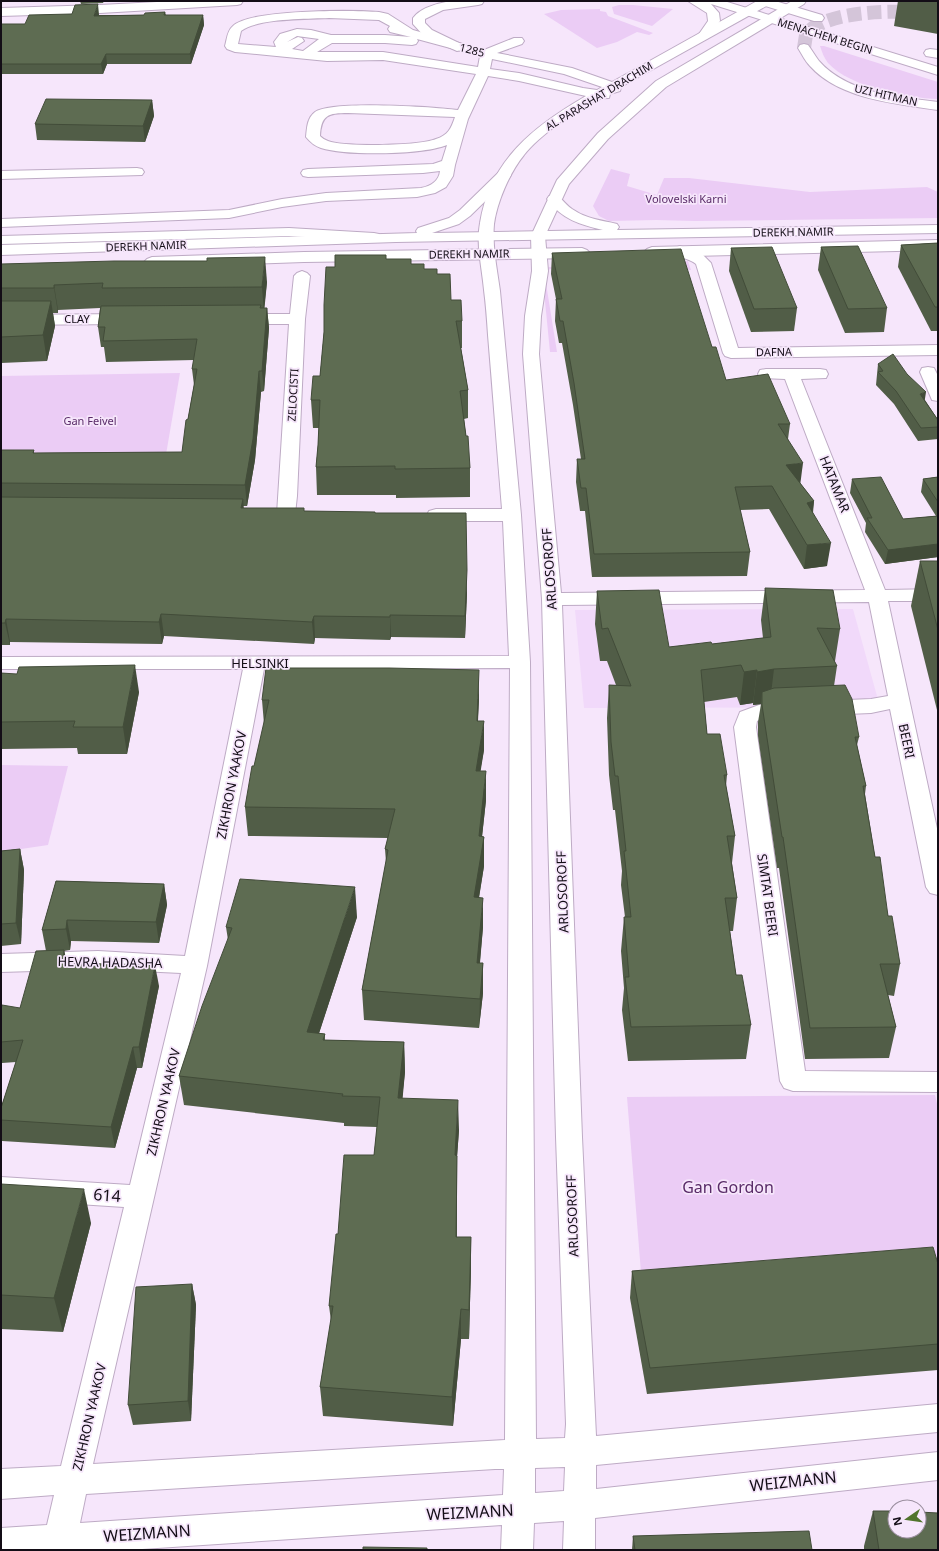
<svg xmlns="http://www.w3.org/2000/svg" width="939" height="1551" viewBox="0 0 939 1551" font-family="'Noto Sans',sans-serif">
<rect width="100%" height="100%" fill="#f6e6fb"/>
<path fill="#f1d9fa" d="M853,609L880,707L584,708L575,610Z"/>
<g fill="#ebccf5">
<path d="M619,5H633L673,9L652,26L614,14L612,7Z"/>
<path d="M600,9V11L606,12L608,16L653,33L649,35L637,32L617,42L597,48L544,14L561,10Z"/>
<path d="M820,46H824L938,82V99C906,98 850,87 828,63C824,58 822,52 820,46Z"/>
<path d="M611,169L630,174L627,186L657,195L664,178H689L810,192L927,187L938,192V218L695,221L656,220L609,221L599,216L593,206Z"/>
<path d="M688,261L691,270L551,269L544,271L557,352H550L542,271L549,267Z"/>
<path d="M180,373L164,466L1,467V376Z"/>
<path d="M1,765L68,766L48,845L1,852Z"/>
<path d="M935,1095L938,1108V1258L642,1285L627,1097Z"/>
</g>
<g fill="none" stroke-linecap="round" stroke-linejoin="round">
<path stroke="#d4c5d9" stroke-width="14" stroke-dasharray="14 6" stroke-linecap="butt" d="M804,48L806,35C809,31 813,27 818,25C848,9 904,11 938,13"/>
<defs>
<g id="minor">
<path d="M757,1H772L770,4L621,87L620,91L610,94L609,98C606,98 602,98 600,99C578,107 538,137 524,155C510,172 497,202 494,224C492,246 497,269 500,291L521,515L530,662L536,1439L565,1438L566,1424L556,1137L542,599L523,354L525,316L532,271L531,236L557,180L598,133L656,81L792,1H806L804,4L666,87L608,139L569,184L545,236L548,271L541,316L539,354L561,593L865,590L785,379L760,378L758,374L760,370L766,369H820L826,370L828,374L826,378L801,379L885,590L938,589V601H888L938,833V895L930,893L926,887L890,709L871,713L824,715L817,713L813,708L817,703L824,701L871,699L888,696L869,602L562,605L582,1137L596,1436L938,1404V1432L596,1465V1489L938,1452V1480L595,1518V1550H563L564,1521L534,1523L533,1550H501L502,1525L127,1550H1V1528L47,1525L54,1495L1,1499V1469L61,1466L124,1207L1,1199V1177L130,1185L181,973L98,969L1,972V954L98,951L185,956L243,669H1V657L509,656L503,521H436L429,519L427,515L429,511L436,509H502C497,451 493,393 488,335C487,320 486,305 484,290C482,268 476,245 480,223C490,160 534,126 586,96L519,81L488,76L468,119L455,165L453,176L446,187L435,193L417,197L326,201L282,207L229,218L1,227V219L229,210L282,199L326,193L421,188C431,186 439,181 440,171L423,173L308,177L303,176L301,173L303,170L308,169L433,164L442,161L447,145C422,155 346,156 321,148C315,146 310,142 306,137C307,128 307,118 315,112C332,100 434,107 458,110L476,74L383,60L327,61L235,52L227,49L225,46C227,39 227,31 233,26C250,9 353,10 379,12L388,14L413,30L484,50L514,38H522L524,41L522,44L497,53L572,68L612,82ZM329,18L379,20L390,26L388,29L390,32L411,37L385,35H331L311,30L297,29L280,34L274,42L276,47L238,44L241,31C259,18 307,19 329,18ZM297,36L319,39L303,51L292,49L304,41L302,38L298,37L287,42ZM417,39L480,56L478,67L383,52H317L332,43H385L412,45L416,44L418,41ZM492,59L564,74L602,87L597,90L583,88L519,73L490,69ZM348,113L455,117C451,129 448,135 436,139C420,146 344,147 328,141C325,140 322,138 320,136C321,115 328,113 348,113ZM510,668L505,1440L93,1464L207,966L264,669ZM565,1467L564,1491L535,1493V1468ZM495,1469H504L503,1495L80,1523L86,1494Z"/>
<path d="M804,44L808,45C812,50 815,56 819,61C847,93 898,97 938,102V110C897,104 839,99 810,66C805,61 802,54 798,48L800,45Z"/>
<path d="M930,49L938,50V58L926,56L924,53L926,50Z"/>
<path d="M137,168L142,169L144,172L142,175L1,179V171Z"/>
<path d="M289,228L374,233L379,234L381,237L379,240L374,241L289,236L1,244V236Z"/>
<path d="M680,246L701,253L711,263L738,348L938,345V355L731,358L725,356L723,353L696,264C689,258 677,258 672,251L675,248Z"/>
<path d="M302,271L307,273L310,276L305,319L297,496L295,514L293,518L286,520L279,518L277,514L289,324H238L232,322L230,319L232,316L238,314H290L294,276L297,273Z"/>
<path d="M128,314L134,316L136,319L134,322L128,324L1,325V315Z"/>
<path d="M928,367L934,368L938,376V401L932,400L920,372L922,368Z"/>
<path d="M790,702L797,704L801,709L797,714L763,718L757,721L756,727L805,1071L938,1072V1092L793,1091L784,1088L780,1081L734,727L740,712L759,705Z"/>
</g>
<g id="major">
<path d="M688,1H704L707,2L706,1H724L938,67V75L711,4L719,13L720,21L709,37H701L699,34L708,21L707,13Z"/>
<path d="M757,1H775L822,15L824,18L822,21H814L759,4Z"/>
<path d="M504,171L509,172L511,175L509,178L470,216L459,224L432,233L603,230C581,225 561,219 547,199L549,196C560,193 563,203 572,209C586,219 601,220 617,224L619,227L617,230L938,225V233L396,242L1,255V245L417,233L416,231L418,228L449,218L460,210L499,172Z"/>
<path d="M938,240V250L652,257L647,255L644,252L647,249L652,247Z"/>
<path d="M582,248L587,250L590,253L587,256L582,258L304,262L152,267L147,265L144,262L147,259L152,257L304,252Z"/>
</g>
<g id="highway">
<path d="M176,1H243L241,4L237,5L100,13L1,16V8L100,5Z"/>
<path d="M452,1H484L482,4L478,5L443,10L425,19V23L432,30L461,44L463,47L461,50L457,51L424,36L413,24V18C421,7 439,3 452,1Z"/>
</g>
</defs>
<use href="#minor" stroke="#beabc5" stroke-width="2"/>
<use href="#major" stroke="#beabc5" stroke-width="2"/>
<use href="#highway" stroke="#beabc5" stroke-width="2"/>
<use href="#minor" fill="#fff" fill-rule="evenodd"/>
<use href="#major" fill="#fff" fill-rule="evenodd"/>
<use href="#highway" fill="#fff" fill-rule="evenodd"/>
</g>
<g fill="#515d47">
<path d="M80,1H104L103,3L81,4Z"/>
<path d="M898,1H938V34L894,26Z"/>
<path d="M165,12L166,15H203L204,25L191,64H107L103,74H1V24H25L72,14L99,15H144Z"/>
<path d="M152,100L154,116L145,142L37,140L35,124Z"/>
<path d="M938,243V331H931L898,267L901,245Z"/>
<path d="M821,247L887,308L884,332L845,333L818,270Z"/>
<path d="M731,248L797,308L794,331L751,332L729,271Z"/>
<path d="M552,253L712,347L726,380L790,424L788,439L800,483L814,501L813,513L827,566L804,569L769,509L740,510L750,552L747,576L592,577L585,511H580L576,482L577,459H581L573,405L562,343H559L555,321L556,299L551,274Z"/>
<path d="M386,259L412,264L437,274L462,321V348H461L468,390V418L464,419L470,468V497L396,498V495H317L316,467L318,445L319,428H313L311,400L320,376L324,332L335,267Z"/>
<path d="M1,264L267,282L264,308H267L269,328L264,391L261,392L255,460L247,506H243V508L304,511L375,513L467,593L465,638L391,637L390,640L315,638L314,644L164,636L162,644L10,642V645H1V450H34V453L182,452L194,385L192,369L194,360L106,362L104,347H101L98,327L100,308L58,310V313H53L55,326L47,361L1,363Z"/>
<path d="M878,364L925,400L938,420V439L918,441L894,404L876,385Z"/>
<path d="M938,477V557L885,564L865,532L866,523L850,493L852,479L903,519L936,516L921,492L923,479Z"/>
<path d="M920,561H938V710H937L911,606Z"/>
<path d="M765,588L840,629L835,661H834L837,666L834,686L859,737L857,745L866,786L865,794L875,857L888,916L900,964L894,996L888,995L896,1027L889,1058L805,1059L779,868H777L758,736V722L761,704L753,705V703L740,705L737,697L704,702L707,734L727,775L726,786L735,836L732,863L737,898L733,931H730L736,975L751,1025L746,1059L628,1061L622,1010L624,988L621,951L624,917H625L621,885L622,871L615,810H613L609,775L607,718L609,685H616L607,661H600L595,624L597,591L669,647L712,644L763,638L761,620Z"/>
<path d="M1,673L139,692L127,754H78L77,748L1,749Z"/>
<path d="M479,699L478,721L484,750L480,771L486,800L482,836L484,837V866L479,898L483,927L480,963H483V993L479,1028L364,1020L362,990L386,862L385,849L388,838L248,836L245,807L264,724L262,700Z"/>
<path d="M20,849L24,870L21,944L1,946V851Z"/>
<path d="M56,881L164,884L167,905L159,943L71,941L70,950L64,951L67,963L159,986L142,1068H137L115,1148L2,1141L1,1135V1108L16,1062L2,1063L1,1058V1010L20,1008L46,951L42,930Z"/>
<path d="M357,917L319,1033L325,1034V1040L404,1042L405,1072L402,1098L459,1130L457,1157V1237H471V1267L469,1339H461L453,1426L323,1416L320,1387L331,1321L329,1306L338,1234L374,1155L377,1127L344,1126V1123L184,1105L179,1076L228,940L226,927Z"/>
<path d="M1,1184L91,1223L63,1332L1,1329Z"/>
<path d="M938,1264V1370L647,1394L630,1298L632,1271Z"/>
<path d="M192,1284L196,1305L191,1421L133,1425L128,1405Z"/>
<path d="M873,1511L938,1550H864V1546Z"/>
<path d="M633,1536L812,1550H632Z"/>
</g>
<g fill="#424c39">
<path d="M98,4L99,15L95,26L94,16Z"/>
<path d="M203,15L204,25L191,64L190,54Z"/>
<path d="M106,54L107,64L103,74L101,64Z"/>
<path d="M152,100L154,116L145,142L143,126Z"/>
<path d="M265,257L267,282L264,313L262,287Z"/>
<path d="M54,285L58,310V313L54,288Z"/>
<path d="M51,301L55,326L47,361L43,335Z"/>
<path d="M267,308L269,328L264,391L262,371Z"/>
<path d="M259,371L261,392L255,460L247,506L245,485Z"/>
<path d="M926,392L924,405L920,394Z"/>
<path d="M803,463L800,486L786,465Z"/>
<path d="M243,499L245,521L241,508Z"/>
<path d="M814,501L811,524L807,503Z"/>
<path d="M831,543L827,566L804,569L807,545Z"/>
<path d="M938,544V557L885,564L888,550Z"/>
<path d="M467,570V593L465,638V616Z"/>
<path d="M161,614L164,636L162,644L159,622Z"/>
<path d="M390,615L391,637L390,640Z"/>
<path d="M314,616L315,638L314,644L312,622Z"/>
<path d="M6,619L10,642V645L5,623Z"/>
<path d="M135,665L139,692L127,754L123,727Z"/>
<path d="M774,669L770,702L762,692L761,704L753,705L757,672Z"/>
<path d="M479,670V699L476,750L477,721Z"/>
<path d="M757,670L753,703L740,705L744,672Z"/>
<path d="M484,721V750L476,800V771Z"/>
<path d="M486,771V800L479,865V836Z"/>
<path d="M484,837V866L474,927V897Z"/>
<path d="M20,849L24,870L21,944L16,923Z"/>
<path d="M164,884L167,905L159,943L156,922Z"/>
<path d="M355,887L357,917L310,1061L307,1032Z"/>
<path d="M483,898V927L477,993V963Z"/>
<path d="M67,920L71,941L70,950L66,929Z"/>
<path d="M64,950L69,971L63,963Z"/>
<path d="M483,963V993L479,1028L480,999Z"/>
<path d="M155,965L159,986L142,1068L139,1047Z"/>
<path d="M404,1042L405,1072L400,1127L398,1098Z"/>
<path d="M133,1047L137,1068L115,1148L111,1127Z"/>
<path d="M458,1100L459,1130L457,1157L456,1266L455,1155Z"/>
<path d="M84,1189L91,1223L63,1332L54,1298Z"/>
<path d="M471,1237V1267L469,1339V1310Z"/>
<path d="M192,1284L196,1305L191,1421L188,1401Z"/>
<path d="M461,1309V1339L453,1426L452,1397Z"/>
</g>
<g fill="#5e6c52" stroke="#424c39">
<path d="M98,4L94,16L144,15L145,13L165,12L164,15H203L190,54H106L101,64H1V24H25L29,15L72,14L75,5Z"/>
<path d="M46,99L152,100L143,126L35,124Z"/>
<path d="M938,243V307H935L901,245Z"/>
<path d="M858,246L887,308L848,309L821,247Z"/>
<path d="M772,247L797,308L754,309L731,248Z"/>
<path d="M681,249L712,347H716L726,380L768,374L790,424H778L803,463L786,465L814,501L807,503L831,543L807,545L772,486L735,487L750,552L594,554L586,488H581L577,459H585L574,383L563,321H560L556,299H562L552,253Z"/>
<path d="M335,255H386V259H411V264H424V269H437V274H450L451,300H461L462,321H456L468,390L460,391L466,436H468L470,468L395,469V466L316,467L318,445L320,400H311L313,376H320L324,332V305L326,267H335Z"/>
<path d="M265,257L262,287L102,288L103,283L54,285V288H1V264L114,261H207V258Z"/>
<path d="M1,301H51L43,335L1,337Z"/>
<path d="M261,305L260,308H267L262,371H259L253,439L245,485L1,483V450H34L33,453L182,452L186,420L188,419L197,369H192L197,339L103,341L105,327H98L101,306Z"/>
<path d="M893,354L907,374L926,392L920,394L938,420V427L921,428L896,391L878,372L883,371L878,364Z"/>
<path d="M881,477L903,519L938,516V544L888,550L867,518H872L852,479Z"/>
<path d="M938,477V502L923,479Z"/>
<path d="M1,497L243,499L241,508H304V511L375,512V513H466L467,570L465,616L390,615V617L314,616L312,622L161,614L159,622L6,619L5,623H1Z"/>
<path d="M920,561H938V630Z"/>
<path d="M765,588L833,590L840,629L817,628L837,666L774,669L757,672V670L744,672L741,665L701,670L707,734H720L727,775H724L735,836H727L737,898H725L736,975H742L751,1025L631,1027L625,977H629L624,917H631L624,851H626L618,776H615L611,742L609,685L631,686L608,628L602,629L597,591L659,590L669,647L711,642L712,644L771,637Z"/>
<path d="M135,665L123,727H73L75,721L1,722V673L17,674L19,667Z"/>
<path d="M266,668H389L479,670L477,721H484L476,771H486L479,836L484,837L474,897L483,898L477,963H483L480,999L362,990L388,850L385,849L395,809L245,807L252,766H254L269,700H262Z"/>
<path d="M845,685L852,699L859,737H855L866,786H863L875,857H880L888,916H892L900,964H880L896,1027L810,1028L783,837H782L762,705V692L774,688Z"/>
<path d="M20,849L16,923L1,924V851Z"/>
<path d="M240,879L355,887L307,1032L325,1034L323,1040L404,1042L398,1098L458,1100L455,1155L457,1156L456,1237H471L469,1310L461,1309L452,1397L320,1387L333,1306H329L336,1234H338L344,1155H374L380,1097L342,1096L343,1094L179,1076L202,1006L232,928L226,927Z"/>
<path d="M56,881L164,884L156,922L67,920L66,929L42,930Z"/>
<path d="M64,950L63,963L155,965L139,1047H133L111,1127L1,1120V1108L23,1040L1,1042V1010L2,1005L20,1008L36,951Z"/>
<path d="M1,1184L84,1189L54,1298L1,1295Z"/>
<path d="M933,1247L938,1264V1344L650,1368L632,1271Z"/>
<path d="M192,1284L188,1401L128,1405L136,1287Z"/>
<path d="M873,1511H895V1531H919V1512L938,1513V1550H879Z"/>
<path d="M809,1531L812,1550H635L633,1536Z"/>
<path d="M363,1547L427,1548V1550H363Z"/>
</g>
<g text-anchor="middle" stroke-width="3.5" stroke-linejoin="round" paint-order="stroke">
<g font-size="11" fill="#130d16" stroke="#f6e6fb">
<text transform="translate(825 36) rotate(17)" y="4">MENACHEM BEGIN</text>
<text transform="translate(472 50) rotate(14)" y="4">1285</text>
<text transform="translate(886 95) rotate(13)" y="4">UZI HITMAN</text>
<text transform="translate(599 96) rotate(-31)" y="4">AL PARASHAT DRACHIM</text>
<text transform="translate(793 232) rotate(-1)" y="4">DEREKH NAMIR</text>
<text transform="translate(146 246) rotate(-2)" y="4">DEREKH NAMIR</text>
<text transform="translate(469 254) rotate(-1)" y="4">DEREKH NAMIR</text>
<text x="77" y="323">CLAY</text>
<text transform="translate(774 352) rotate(-1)" y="4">DAFNA</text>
<text transform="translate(293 395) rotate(-87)" y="4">ZELOCISTI</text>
</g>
<g font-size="11" fill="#592b68" stroke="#f6e6fb">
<text x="686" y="203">Volovelski Karni</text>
<text x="90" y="425">Gan Feivel</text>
</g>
<g font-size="13" fill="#130d16" stroke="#f6e6fb">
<text transform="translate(835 484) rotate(68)" y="5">HATAMAR</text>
<text transform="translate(549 569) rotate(-94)" y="5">ARLOSOROFF</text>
<text x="260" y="668">HELSINKI</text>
<text transform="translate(907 741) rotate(78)" y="5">BEERI</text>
<text transform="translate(231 785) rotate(-79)" y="5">ZIKHRON YAAKOV</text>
<text transform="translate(562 892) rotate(-92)" y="5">ARLOSOROFF</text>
<text transform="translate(768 895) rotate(82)" y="5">SIMTAT BEERI</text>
<text transform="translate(110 962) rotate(1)" y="5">HEVRA HADASHA</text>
<text transform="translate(163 1102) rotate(-77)" y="5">ZIKHRON YAAKOV</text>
<text transform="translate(572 1216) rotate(-92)" y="5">ARLOSOROFF</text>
<text transform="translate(89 1417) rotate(-77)" y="5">ZIKHRON YAAKOV</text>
</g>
<g font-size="16" fill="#592b68" stroke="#f6e6fb">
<text x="728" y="1193">Gan Gordon</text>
</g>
<g font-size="16" fill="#130d16" stroke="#f6e6fb">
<text transform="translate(107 1195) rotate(4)" y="6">614</text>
<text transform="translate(793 1481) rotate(-6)" y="6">WEIZMANN</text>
<text transform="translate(470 1512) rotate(-3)" y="6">WEIZMANN</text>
<text transform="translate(147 1533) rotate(-4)" y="6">WEIZMANN</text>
</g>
</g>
<rect width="939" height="1551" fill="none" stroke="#130d16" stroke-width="4"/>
<g transform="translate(907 1519) rotate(257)"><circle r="19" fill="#f6e6fb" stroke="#9b8f9f"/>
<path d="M0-3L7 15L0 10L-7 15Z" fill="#51742c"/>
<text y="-6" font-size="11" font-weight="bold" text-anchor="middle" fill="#130d16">N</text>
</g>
</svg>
